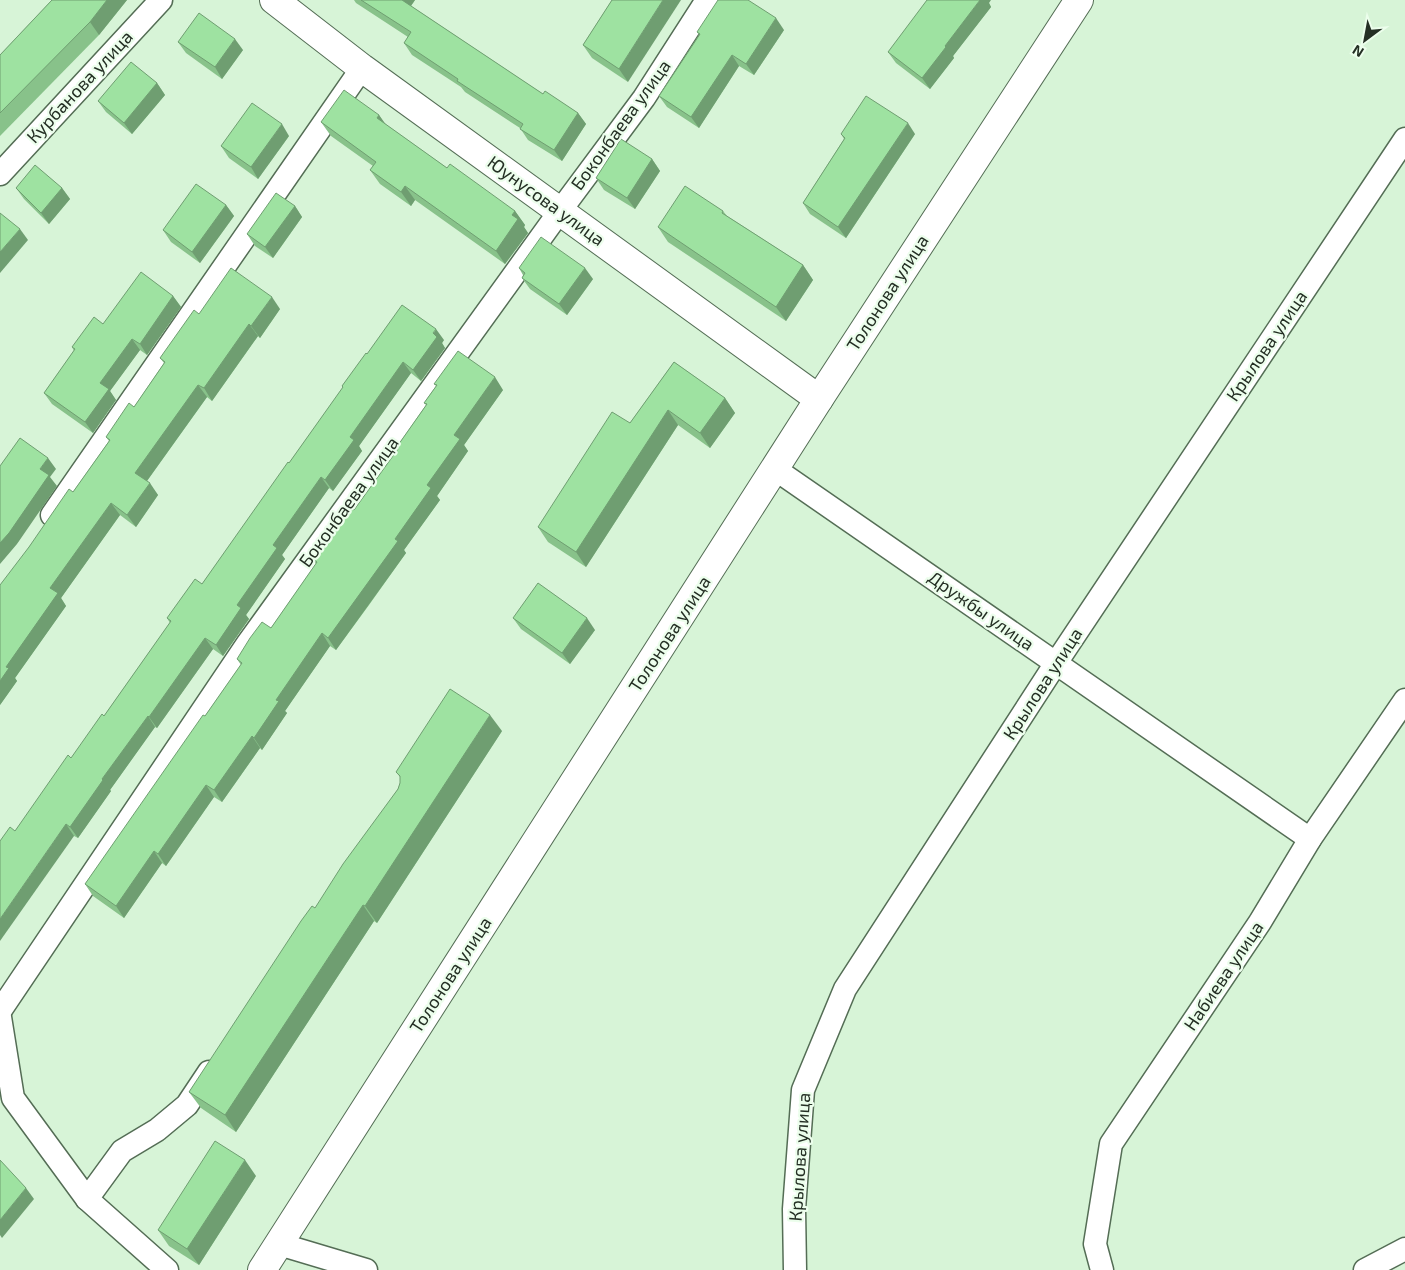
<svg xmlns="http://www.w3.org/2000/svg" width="1405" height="1270" viewBox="0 0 1405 1270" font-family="'Exo 2',sans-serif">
<rect width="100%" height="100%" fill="#d7f4d7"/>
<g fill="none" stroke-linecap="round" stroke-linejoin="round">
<defs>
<g id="street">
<path d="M0,174L161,0"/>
<path d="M775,469L1310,839"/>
<path d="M52,515L362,68"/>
<path d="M0,1011L248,643L560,211L644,98L707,0"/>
<path d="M0,1017L13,1098L87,1199L167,1270"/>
<path d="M87,1199L122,1151L157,1130L187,1105L209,1072"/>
<path d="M279,1244L366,1270"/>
<path d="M795,1270L794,1209L803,1090L845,989L1056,663L1405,139"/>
<path d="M1102,1270L1095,1244L1111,1144L1260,922L1310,839L1405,700"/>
<path d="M1365,1270L1405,1249"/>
</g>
<g id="secondary">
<path d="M274,0L362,68L819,399"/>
<path d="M262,1270L819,399L1079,0"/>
</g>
</defs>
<use href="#street" stroke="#546d55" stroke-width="25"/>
<use href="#secondary" stroke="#546d55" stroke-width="30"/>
<use href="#street" stroke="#fff" stroke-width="22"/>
<use href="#secondary" stroke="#fff" stroke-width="28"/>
</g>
<g fill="#88c28a">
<path d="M52,0H127L99,35L0,136V55Z"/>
<path d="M354,0H415L411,6L543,94L578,113L586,124L562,161L528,140L520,128L465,92L461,87L412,55L404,43L408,37L356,3Z"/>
<path d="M612,0L628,82L592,58L583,45Z"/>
<path d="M989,3L991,7L953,56L954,58L930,89L896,63L888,52Z"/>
<path d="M784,30L754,75L739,66L699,128L667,107L659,96L699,35L697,32Z"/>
<path d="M178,42L243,50L222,79L186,53Z"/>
<path d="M157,83L165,95L132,134L106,112L98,101Z"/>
<path d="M379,115L385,124L447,168L515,211L525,225L524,227L528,233L505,264L415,200L411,206L380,184L370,170L373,166L331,136L321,122Z"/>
<path d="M841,134H915L846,238L810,214L803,203L844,139Z"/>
<path d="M289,136L258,179L229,158L221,146Z"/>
<path d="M652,159L660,171L635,209L604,190L596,178Z"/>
<path d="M16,188H62L70,199L49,224L24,199Z"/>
<path d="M226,205L234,216L200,263L171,242L163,230Z"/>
<path d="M295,206L302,217L273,258L255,246L247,234Z"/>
<path d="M723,211L727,216L803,265L813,280L786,321L668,242L658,227Z"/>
<path d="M519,268L593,279L567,315L530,289L522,278L523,275Z"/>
<path d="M173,296L181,307L147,355L140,350L110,391L116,400L93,433L52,404L44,393L74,351L72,347L103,324Z"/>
<path d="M280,309L260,338L258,336L212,401L207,397L147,481L158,495L136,527L120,515L61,598L66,606L15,678L17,681L0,705L29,547L73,492L109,441L106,437L134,407L164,363L160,358L199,314Z"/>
<path d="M444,340L442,343L445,348L421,381L411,373L359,446L362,451L333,491L329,488L282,555L285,559L246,615L249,619L223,656L213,649L157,728L155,727L110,790L111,791L78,838L74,836L15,831L104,716L170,623L167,618L202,584L343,388L342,386L367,354Z"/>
<path d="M674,362L725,398L735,413L710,448L678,425L586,567L548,542L538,527L630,423Z"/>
<path d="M434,384L503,390L464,445L468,451L437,496L440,500L404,550L406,553L369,605L336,650L330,646L285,711L287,713L262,750L260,748L222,802L214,797L166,866L162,863L124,918L93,896L85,884L205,716L241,665L237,659L271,628L316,564L313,559L354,510L397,450L396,448L426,405L424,403L436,386Z"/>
<path d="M513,618L595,630L570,664L521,629Z"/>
<path d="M502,731L377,923L374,921L236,1132L201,1108L189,1092L398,789L400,783V777L396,772Z"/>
<path d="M256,1176L199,1265L169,1246L158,1230Z"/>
</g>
<g fill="#6f9e71">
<path d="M107,0H127L99,35L90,22Z"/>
<path d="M401,0H415L408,10Z"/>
<path d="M663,0H681L628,82L619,69Z"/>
<path d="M980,0H991L989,3L991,7L953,56L954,58L930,89L922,78L945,46Z"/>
<path d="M776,18L784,30L754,75L746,64Z"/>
<path d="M235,39L243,50L222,79L215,67Z"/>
<path d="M732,55L739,66L699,128L691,117Z"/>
<path d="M157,83L165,95L132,134L124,123Z"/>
<path d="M578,113L586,124L562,161L554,150Z"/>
<path d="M379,115L389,129L377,118Z"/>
<path d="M908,123L915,134L846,238L838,227Z"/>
<path d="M282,124L289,136L258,179L251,167Z"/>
<path d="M652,159L660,171L635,209L627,198Z"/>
<path d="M405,186L415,200L411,206L401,192Z"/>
<path d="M62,188L70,199L49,224L41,213Z"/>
<path d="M226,205L234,216L200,263L192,252Z"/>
<path d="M295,206L302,217L273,258L265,247Z"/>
<path d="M515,211L525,225L524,227L528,233L505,264L496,251L512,215Z"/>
<path d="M20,229L28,240L0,273V252Z"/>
<path d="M803,265L813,280L786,321L776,307Z"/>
<path d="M585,268L593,279L567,315L559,304Z"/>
<path d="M173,296L181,307L147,355L140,344Z"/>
<path d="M272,297L280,309L260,338L251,326Z"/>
<path d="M249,324L258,336L212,401L204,388Z"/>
<path d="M436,329L444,340L442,343L445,348L421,381L413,370Z"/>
<path d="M132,339L140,350L110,391L116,400L93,433L85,422L100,383Z"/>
<path d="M403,362L411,373L359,446L362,451L333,491L325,480L350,437Z"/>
<path d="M495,377L503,390L464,445L468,451L437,496L440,500L404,550L406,553L336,650L328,638L395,539L427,485L454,435Z"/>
<path d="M198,385L207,397L144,485L135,473Z"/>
<path d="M725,398L735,413L710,448L700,433Z"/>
<path d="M668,410L678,425L586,567L576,552Z"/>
<path d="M48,458L56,469L50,477L57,486L17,544L0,564V543L40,469Z"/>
<path d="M321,477L329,488L282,555L285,559L246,615L249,619L223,656L216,645L237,605L273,545Z"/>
<path d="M150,483L158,495L136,527L127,515Z"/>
<path d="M111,503L120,515L61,598L66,606L15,678L17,681L0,705V681L6,667L50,588Z"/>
<path d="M587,618L595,630L570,664L562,653Z"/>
<path d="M322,633L330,646L285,711L287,713L262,750L254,738L276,700Z"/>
<path d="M205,638L213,649L157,728L149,717Z"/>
<path d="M490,715L502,731L377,923L365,906Z"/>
<path d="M148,716L155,727L110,790L111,791L78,838L70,827L102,779Z"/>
<path d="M252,736L260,748L222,802L214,790Z"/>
<path d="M206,785L214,797L166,866L158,854Z"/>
<path d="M66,824L74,836L0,941V919Z"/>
<path d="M154,851L162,863L124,918L116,906Z"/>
<path d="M363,905L374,921L236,1132L225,1115Z"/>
<path d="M245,1160L256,1176L199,1265L187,1249Z"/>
<path d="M26,1188L34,1199L2,1238L0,1235V1220Z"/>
</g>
<g fill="#9ee2a1" stroke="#6f9e71">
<path d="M52,0H107L90,22L0,113V55Z"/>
<path d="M361,0H402L543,94L545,91L578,113L554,150L520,129L523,124L457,81L458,79L404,43L411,32Z"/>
<path d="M612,0H663L619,69L583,45Z"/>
<path d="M718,0H748L776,18L746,64L732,55L691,117L659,96L700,34L697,32Z"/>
<path d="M927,0H980L945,46L946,47L922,78L888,52Z"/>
<path d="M199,13L235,39L215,67L178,42Z"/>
<path d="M131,62L157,83L124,123L98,101Z"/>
<path d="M344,90L379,115L377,118L447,168L450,164L515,211L512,215L518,219L496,251L405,186L401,192L370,170L376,162L321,122Z"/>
<path d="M866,96L908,123L838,227L803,203L845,138L841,134Z"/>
<path d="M252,103L282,124L251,167L221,146Z"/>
<path d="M621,139L652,159L627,198L596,178Z"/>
<path d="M35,165L62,188L41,213L16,188Z"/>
<path d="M196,184L226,205L192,252L163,230Z"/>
<path d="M685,186L723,211L722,213L803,265L776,307L658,227Z"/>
<path d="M276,193L295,206L265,247L247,234Z"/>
<path d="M0,213L20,229L0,252Z"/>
<path d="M541,237L585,268L559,304L522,278L525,273L519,268Z"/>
<path d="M231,268L272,297L251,326L249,324L204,388L198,385L135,473L150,483L127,515L111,503L50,588L58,593L6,667L9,668L0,681V585L29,547L69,489L73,492L110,440L106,437L129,403L134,407L165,362L160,358L194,310L199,314Z"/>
<path d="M141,272L173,296L140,344L132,339L100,383L109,389L85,422L44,393L75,349L72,347L94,317L103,324Z"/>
<path d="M402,305L436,329L433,333L437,337L413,370L403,362L350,437L354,440L325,480L321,477L273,545L277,548L237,605L241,608L216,645L205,638L149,717L148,716L102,779L103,780L70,827L66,824L0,919V841L10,827L15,831L68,755L71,758L102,714L104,716L171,621L167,618L195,579L202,584L288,462L289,463L343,387L342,386L366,353L367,354Z"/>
<path d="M458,351L495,377L454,435L460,439L427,485L431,488L395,539L398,541L328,638L322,633L276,700L279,701L254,738L252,736L214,790L206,785L158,854L154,851L116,906L85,884L203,715L205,716L242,663L237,659L250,638L262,622L271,628L317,562L313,559L350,507L354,510L398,449L396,448L427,404L424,403L437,385L434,384Z"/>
<path d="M674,362L725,398L700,433L668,410L576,552L538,527L612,412L630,423Z"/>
<path d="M20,438L48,458L40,469L49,475L9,533L0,543V466Z"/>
<path d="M538,583L587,618L562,653L513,618Z"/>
<path d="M450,689L490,715L365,906L363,905L225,1115L189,1092L301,921L312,906L315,908L343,864L398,789L400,783V776L396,772Z"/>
<path d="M215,1141L245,1160L187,1249L158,1230Z"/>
<path d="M0,1160L26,1188L0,1220Z"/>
</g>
<g text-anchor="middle" stroke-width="4.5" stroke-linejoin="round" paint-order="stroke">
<g font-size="18" fill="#242f24" stroke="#ecfeec">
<text transform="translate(80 87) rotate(-47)" y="6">Курбанова улица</text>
<text transform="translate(621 125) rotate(-54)" y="6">Боконбаева улица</text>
<text transform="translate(546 201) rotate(36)" y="6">Юунусова улица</text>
<text transform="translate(888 293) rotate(-57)" y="6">Толонова улица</text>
<text transform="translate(1267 346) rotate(-56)" y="6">Крылова улица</text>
<text transform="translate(349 502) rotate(-54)" y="6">Боконбаева улица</text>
<text transform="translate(981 611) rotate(35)" y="6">Дружбы улица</text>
<text transform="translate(670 634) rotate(-57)" y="6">Толонова улица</text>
<text transform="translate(1043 684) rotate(-57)" y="6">Крылова улица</text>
<text transform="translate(451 975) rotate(-57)" y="6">Толонова улица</text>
<text transform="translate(1224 976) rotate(-56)" y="6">Набиева улица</text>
<text transform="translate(800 1157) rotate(-86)" y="6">Крылова улица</text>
</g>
</g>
<g transform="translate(1365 40) rotate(212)" stroke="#ecfeec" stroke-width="4" paint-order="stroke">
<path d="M0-4L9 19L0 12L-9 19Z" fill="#242f24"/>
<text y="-8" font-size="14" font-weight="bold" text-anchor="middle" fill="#242f24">N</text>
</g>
</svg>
